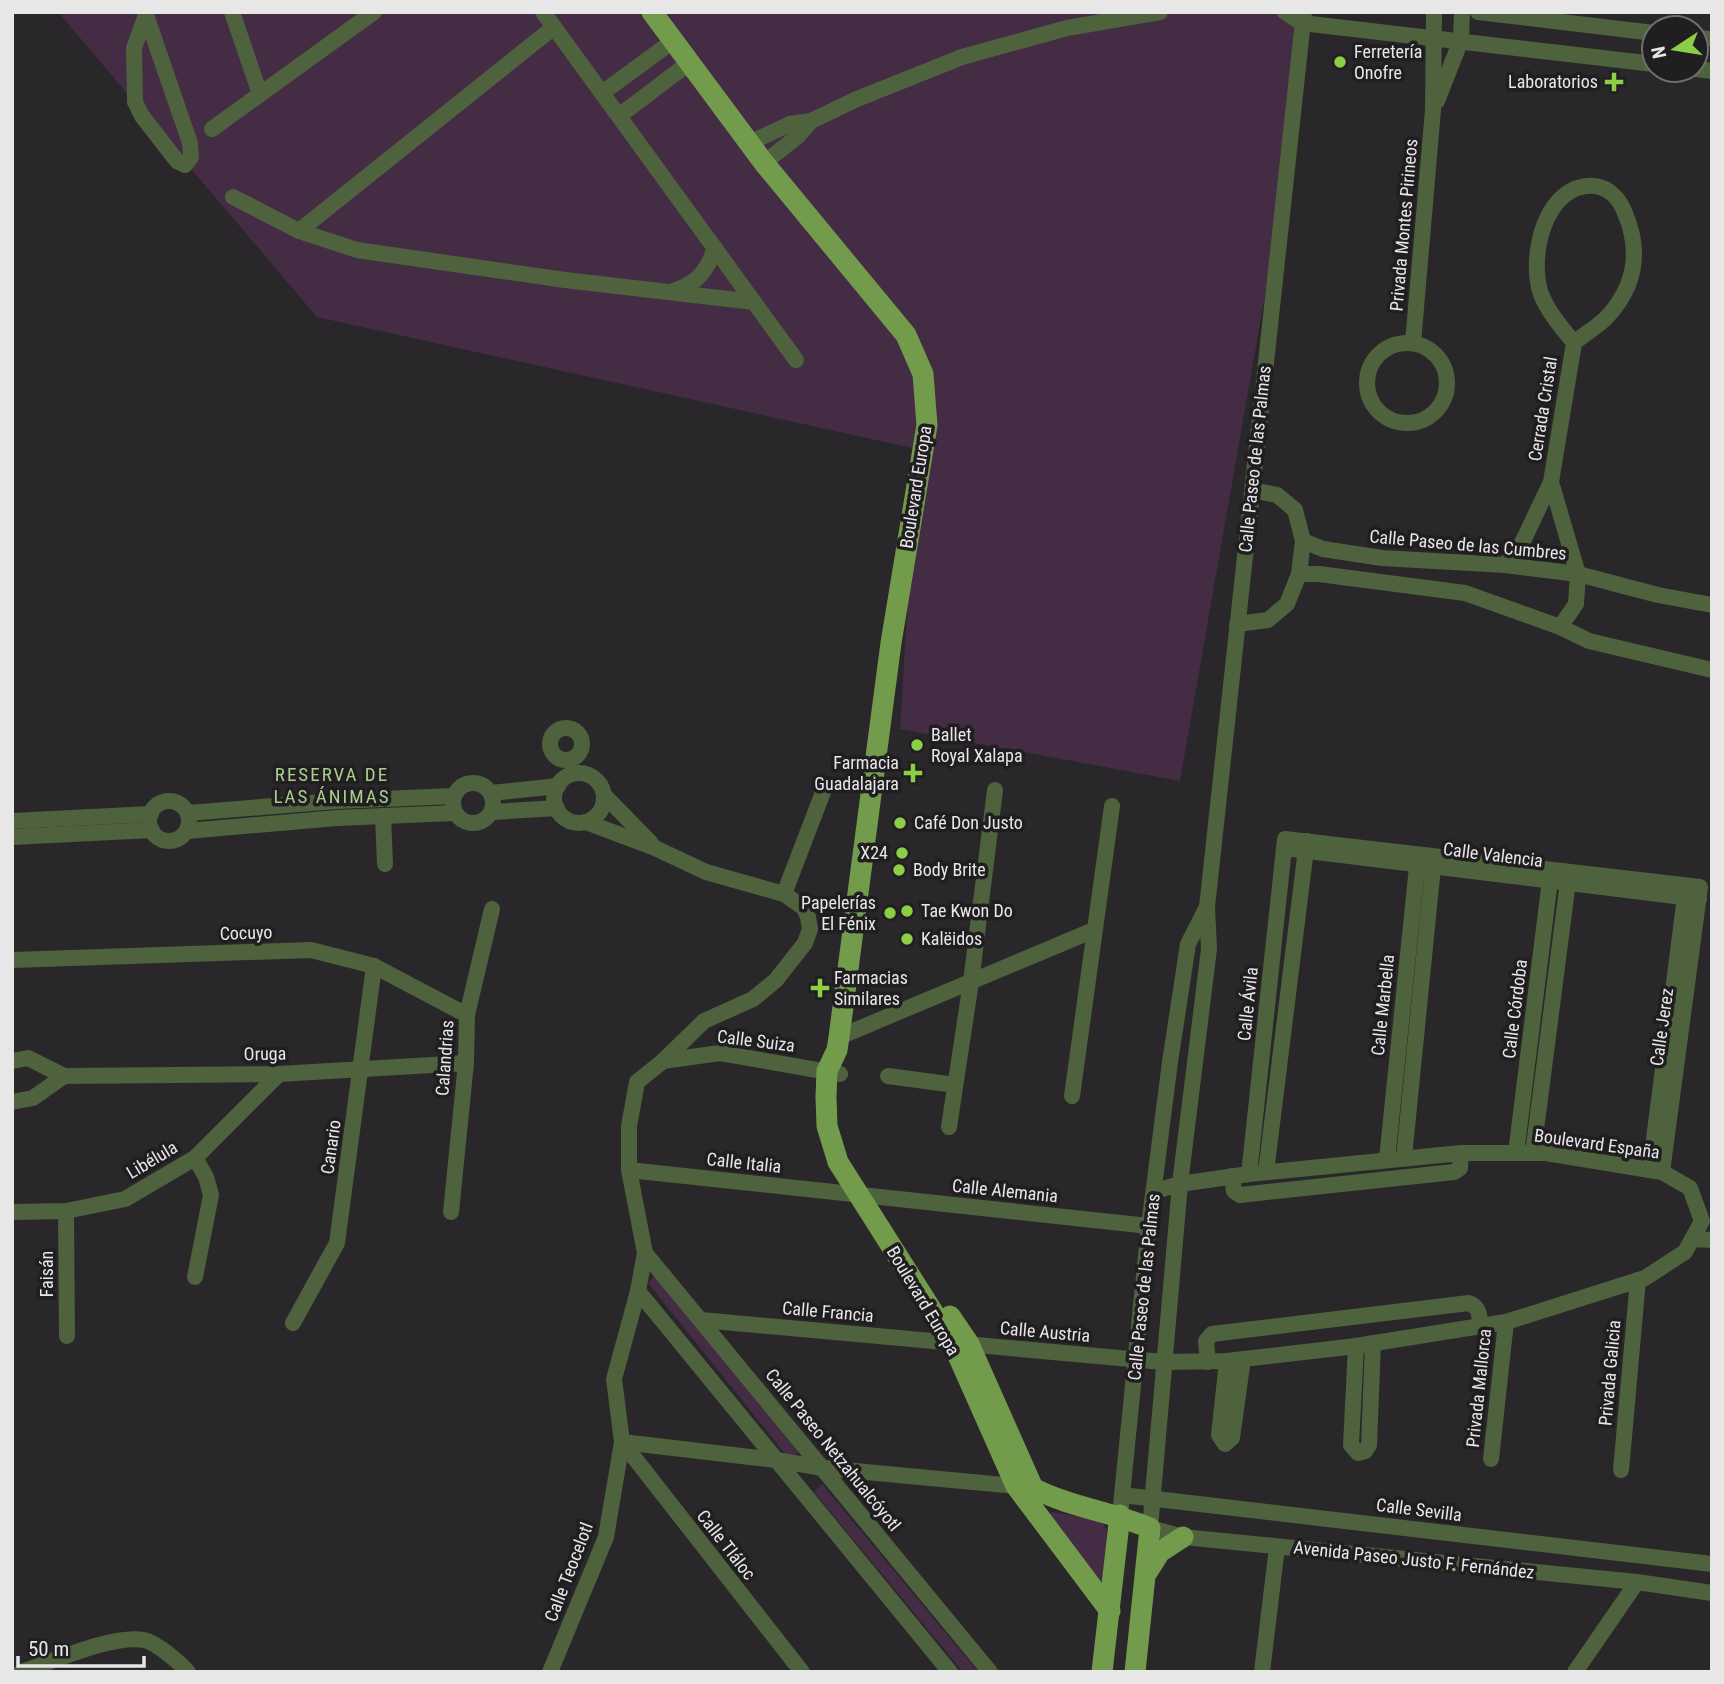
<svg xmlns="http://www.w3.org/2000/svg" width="1724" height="1684" viewBox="0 0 1724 1684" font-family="'Roboto Condensed',sans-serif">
<rect width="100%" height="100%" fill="#292729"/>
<g fill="#452c45">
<path d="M58,12H1296L1281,203L1180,781L900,729L917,449L317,317Z"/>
<path d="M655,1275L798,1452L790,1460L648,1283Z"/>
<path d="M822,1484L978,1672H963L814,1492Z"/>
<path d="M1051,1512L1100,1520L1107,1530L1103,1580L1096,1584L1047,1522Z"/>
</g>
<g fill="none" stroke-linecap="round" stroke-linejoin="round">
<g stroke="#4e623d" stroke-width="16">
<path d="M145,12L146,15L190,143L191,157L185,165L177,161L142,116L135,102L134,48L146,15"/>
<path d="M232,12L260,94"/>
<path d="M543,12L796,360"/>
<path d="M1285,12L1302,23L1654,64"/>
<path d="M1304,12L1207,907L1209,949L1180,1184L1150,1528L1183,1537L1637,1582L1712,1593"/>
<path d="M1478,12L1654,33"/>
<path d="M1696,38L1712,39"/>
<path d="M1696,69L1712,71"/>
<path d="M602,93L673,41"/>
<path d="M1437,101L1461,40L1462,12"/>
<path d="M619,116L689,63"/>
<path d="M212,129L374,12"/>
<path d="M749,143L790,124L811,121L857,99L962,57L1067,28L1160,12"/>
<path d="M764,163L798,136L811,121"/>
<path d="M233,197L299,231L357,250L565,280L754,302"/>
<path d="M299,231L554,27"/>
<path d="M673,291C697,284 707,271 715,248"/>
<path d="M1413,343L1433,110L1434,12"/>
<circle cx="1407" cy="383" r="40"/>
<path d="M1551,482L1578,574L1576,604L1560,627"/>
<path d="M1303,541L1323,549L1382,558L1505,565L1578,574L1658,595L1712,605"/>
<path d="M1505,565L1523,541L1551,482L1574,343C1584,334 1599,326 1608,316C1636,285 1641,251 1625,213C1620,200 1610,188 1595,186C1545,182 1528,257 1541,294C1548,312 1562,328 1574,343"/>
<path d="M1299,574H1319L1465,593L1560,627L1589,641L1712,670"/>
<path d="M1237,624L1268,620L1287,604L1299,574L1303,541L1295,510L1277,495L1252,490"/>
<circle cx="566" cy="744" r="16"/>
<circle cx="579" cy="798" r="25"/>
<circle cx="473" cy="803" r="20"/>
<path d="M491,793L558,786"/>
<path d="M604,795L651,843"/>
<circle cx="169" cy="821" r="20"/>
<path d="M492,812L557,808"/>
<path d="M188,813L336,801L454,796"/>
<path d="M383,816L385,864"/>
<path d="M12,821L151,814"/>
<path d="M586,822L655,848L706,872L784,894L804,908L808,917L810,929L805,943L776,980L753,999L704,1021L663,1061"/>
<path d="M187,831L337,818L455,813"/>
<path d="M12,837L152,830"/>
<path d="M1284,848L1699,899"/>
<path d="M784,894L825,787"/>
<path d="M12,960L311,950L374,966L467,1015"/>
<path d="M839,1037L1094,930"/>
<path d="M12,1061L28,1058L64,1076L279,1074L466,1063"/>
<path d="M888,1076L955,1085"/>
<path d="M1072,1096L1112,806"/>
<path d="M12,1102L33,1098L64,1076"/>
<path d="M949,1127L971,982L995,790"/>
<path d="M1516,1153L1551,872"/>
<path d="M1533,1153L1569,874"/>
<path d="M1404,1157L1434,857"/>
<path d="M195,1158L206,1177L211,1195L195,1277"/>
<path d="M1387,1159L1418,857"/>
<path d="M629,1170L1149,1226"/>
<path d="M1650,1170L1686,889"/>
<path d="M1266,1172L1307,841"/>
<path d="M1249,1174L1285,839L1700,887L1662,1172"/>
<path d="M1232,1176L1234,1191L1240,1195L1454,1172L1460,1168L1461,1153"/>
<path d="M66,1211L67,1336"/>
<path d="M12,1212L66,1211L125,1199L195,1158L279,1074"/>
<path d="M451,1212L466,1063L467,1015L492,909"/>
<path d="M1692,1239L1712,1240"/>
<path d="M645,1253L990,1672"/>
<path d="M638,1291L950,1672"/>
<path d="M701,1320L1163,1362L1227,1361L1356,1346L1506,1322L1645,1278L1685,1252L1702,1221L1690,1188L1662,1172L1546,1153H1461L1249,1174L1180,1184L1155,1191"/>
<path d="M293,1323L337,1243L374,966"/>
<path d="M1356,1346L1351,1445L1358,1453L1365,1451L1369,1445L1373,1343"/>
<path d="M1227,1361L1219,1435L1225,1444L1232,1438L1243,1359"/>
<path d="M1208,1362L1206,1341L1212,1334L1469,1303C1480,1307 1479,1316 1481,1326"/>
<path d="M622,1442L776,1460L823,1468L1026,1487"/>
<path d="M622,1442L802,1672"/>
<path d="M1491,1459L1506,1322"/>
<path d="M1621,1470L1638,1280"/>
<path d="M1122,1495L1712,1564"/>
<path d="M1120,1515L1149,1226L1170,1062L1188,944L1206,909"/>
<path d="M21,1672C52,1662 113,1634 144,1640C157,1643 179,1662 188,1672"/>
<path d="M550,1672L606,1537L622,1442L614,1379L638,1291L645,1253L629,1170V1126L637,1082L663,1061L720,1053L840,1074"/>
<path d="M1262,1672L1277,1547"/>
<path d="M1575,1672L1637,1582"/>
</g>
<g stroke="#729b4b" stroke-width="21">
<path d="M652,12L764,163L906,335L923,374L927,425L891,643L839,1037L837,1050L827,1071L826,1097L827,1126L838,1162L952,1342L1016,1486L1110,1611"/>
<path d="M950,1316L969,1344L1033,1488C1070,1507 1112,1512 1150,1528L1135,1672"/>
<path d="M1148,1571L1160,1552L1183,1537"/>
<path d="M1102,1672L1120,1515"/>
</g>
</g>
<g fill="#8cce45" stroke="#201e20" stroke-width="2.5">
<circle cx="1340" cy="62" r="7"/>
<path d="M1610.5 71.5h7v7h7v7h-7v7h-7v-7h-7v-7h7z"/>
<circle cx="917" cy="745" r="7"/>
<path d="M909.5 762.5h7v7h7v7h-7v7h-7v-7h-7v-7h7z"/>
<circle cx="900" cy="823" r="7"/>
<circle cx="902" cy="853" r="7"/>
<circle cx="899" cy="870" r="7"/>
<circle cx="907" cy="911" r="7"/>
<circle cx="890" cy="913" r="7"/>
<circle cx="907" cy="939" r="7"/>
<path d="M816.5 977.5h7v7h7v7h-7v7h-7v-7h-7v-7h7z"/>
</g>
<g text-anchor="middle" stroke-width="7" stroke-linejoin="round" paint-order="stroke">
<g font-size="18" fill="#e8e7e8" stroke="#201e20" text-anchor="start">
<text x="1354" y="58">Ferretería<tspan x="1354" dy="21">Onofre</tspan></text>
<text x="1598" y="88" text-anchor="end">Laboratorios</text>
<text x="931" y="741">Ballet<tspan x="931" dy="21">Royal Xalapa</tspan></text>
<text x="899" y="769" text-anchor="end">Farmacia<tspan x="899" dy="21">Guadalajara</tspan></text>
<text x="914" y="829">Café Don Justo</text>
<text x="888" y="859" text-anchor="end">X24</text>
<text x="913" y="876">Body Brite</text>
<text x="876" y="909" text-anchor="end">Papelerías<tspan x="876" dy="21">El Fénix</tspan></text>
<text x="921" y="917">Tae Kwon Do</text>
<text x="921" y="945">Kalëidos</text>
<text x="834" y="984">Farmacias<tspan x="834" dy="21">Similares</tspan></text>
</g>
<g font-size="18" fill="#e8e7e8" stroke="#201e20">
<text transform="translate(1404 225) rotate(-85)" y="6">Privada Montes Pirineos</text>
<text transform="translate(1543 409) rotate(-81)" y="6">Cerrada Cristal</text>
<text transform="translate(1255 459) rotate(-84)" y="6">Calle Paseo de las Palmas</text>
<text transform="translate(916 487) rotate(-81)" y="6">Boulevard Europa</text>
<text transform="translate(1468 545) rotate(5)" y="6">Calle Paseo de las Cumbres</text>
<text transform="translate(1493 855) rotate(7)" y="6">Calle Valencia</text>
<text transform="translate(246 933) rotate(-2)" y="6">Cocuyo</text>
<text transform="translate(1248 1004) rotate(-84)" y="6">Calle Ávila</text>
<text transform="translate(1383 1005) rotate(-84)" y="6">Calle Marbella</text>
<text transform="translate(1515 1009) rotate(-83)" y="6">Calle Córdoba</text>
<text transform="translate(1662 1027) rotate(-82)" y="6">Calle Jerez</text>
<text transform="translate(756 1041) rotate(7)" y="6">Calle Suiza</text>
<text transform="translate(265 1054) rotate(-1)" y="6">Oruga</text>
<text transform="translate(445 1058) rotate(-86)" y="6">Calandrias</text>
<text transform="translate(1597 1144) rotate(8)" y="6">Boulevard España</text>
<text transform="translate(331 1147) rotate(-82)" y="6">Canario</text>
<text transform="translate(152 1160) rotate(-31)" y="6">Libélula</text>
<text transform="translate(744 1163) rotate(6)" y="6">Calle Italia</text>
<text transform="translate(1005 1191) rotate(6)" y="6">Calle Alemania</text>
<text transform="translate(47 1274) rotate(-90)" y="6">Faisán</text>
<text transform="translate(1144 1287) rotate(-84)" y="6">Calle Paseo de las Palmas</text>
<text transform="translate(923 1301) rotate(59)" y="6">Boulevard Europa</text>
<text transform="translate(828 1312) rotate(5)" y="6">Calle Francia</text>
<text transform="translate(1045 1332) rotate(5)" y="6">Calle Austria</text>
<text transform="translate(1610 1373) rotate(-85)" y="6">Privada Galicia</text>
<text transform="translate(1479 1388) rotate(-84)" y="6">Privada Mallorca</text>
<text transform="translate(833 1450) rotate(51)" y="6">Calle Paseo Netzahualcóyotl</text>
<text transform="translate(1419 1510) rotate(7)" y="6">Calle Sevilla</text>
<text transform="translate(726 1545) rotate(52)" y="6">Calle Tláloc</text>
<text transform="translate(1414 1560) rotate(6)" y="6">Avenida Paseo Justo F. Fernández</text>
<text transform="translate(569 1572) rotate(-69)" y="6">Calle Teocelotl</text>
</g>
<g font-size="19" letter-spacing="2" fill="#aacf8b" stroke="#201e20">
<text x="332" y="781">RESERVA DE<tspan x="332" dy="22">LAS ÁNIMAS</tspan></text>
</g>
</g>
<rect width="1724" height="1684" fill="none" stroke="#e8e7e8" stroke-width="28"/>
<g transform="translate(1675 49) rotate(258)"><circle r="33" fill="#201e20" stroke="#706e70" stroke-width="2"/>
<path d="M0-5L12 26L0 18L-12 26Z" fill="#8cce45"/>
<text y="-10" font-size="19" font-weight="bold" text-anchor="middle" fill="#e8e7e8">N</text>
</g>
<path d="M18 1656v10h126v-10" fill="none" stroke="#e8e7e8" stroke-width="3.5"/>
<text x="28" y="1656" font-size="21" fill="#e8e7e8" stroke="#201e20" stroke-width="5" paint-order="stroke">50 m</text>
</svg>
